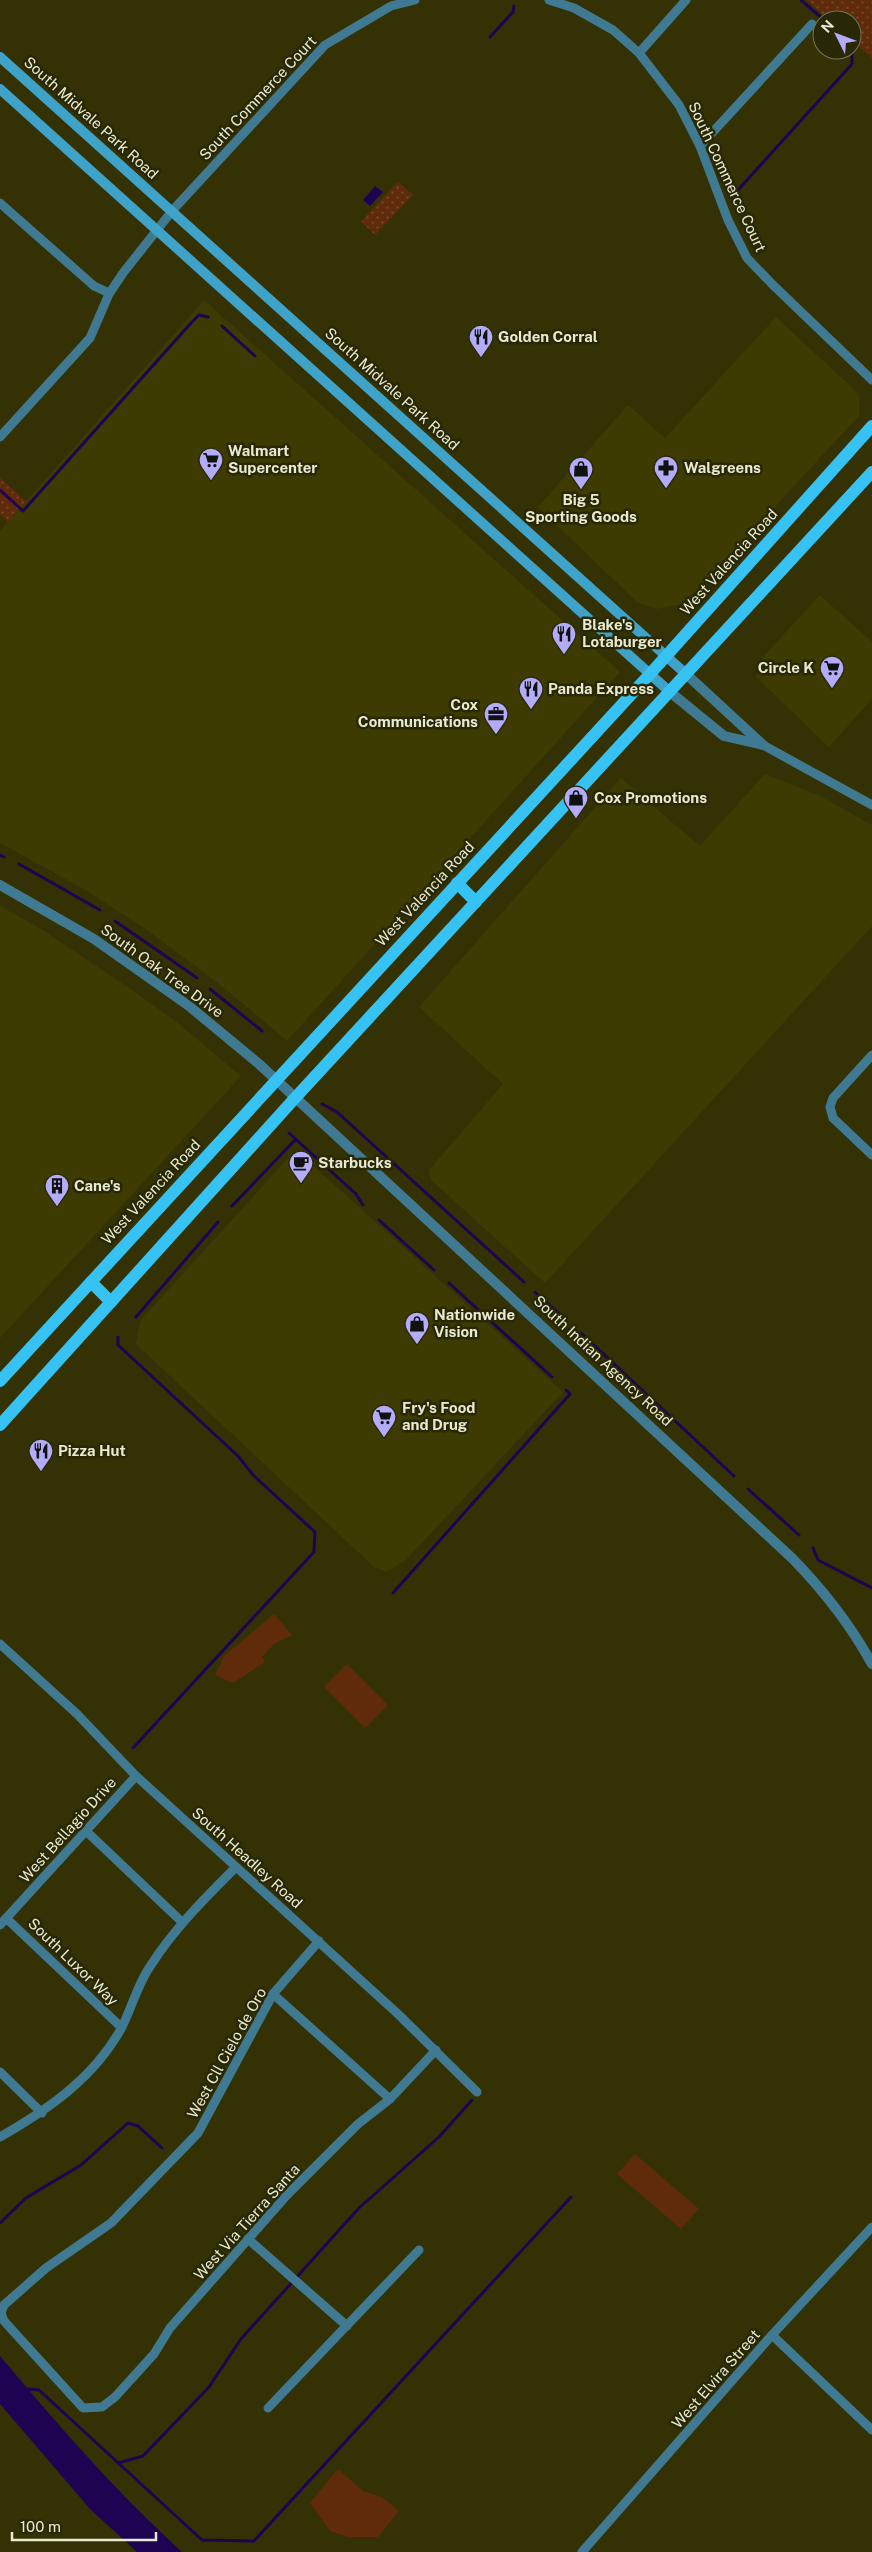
<svg xmlns="http://www.w3.org/2000/svg" width="872" height="2552" viewBox="0 0 872 2552" font-family="'Public Sans',sans-serif">
<defs>
<pattern id="grass-dots" width="8" height="8" patternUnits="userSpaceOnUse" patternTransform="scale(1.25)"><rect width="8" height="8" fill="#5f2b0b"/><path d="M2 2h.1M6 6h.1" fill="none" stroke="#764a2e" stroke-width="1.8" stroke-linecap="round"/></pattern>
</defs>
<rect width="100%" height="100%" fill="#343204"/>
<g fill="#3d3b01">
<path d="M204,300L620,672L287,1041L223,987L143,927L82,888L0,843V531Z"/>
<path d="M776,317L859,394V416L685,603L657,609L638,603L538,507L628,405L665,438Z"/>
<path d="M820,595L872,642V699L829,747L756,677L763,657Z"/>
<path d="M765,774L820,796L872,825V926L545,1283L431,1180L429,1170L503,1084L419,1007L621,778L700,846Z"/>
<path d="M0,906L41,929L132,990L174,1020L241,1076L0,1338Z"/>
<path d="M290,1156L306,1159L563,1392L405,1561L386,1572L373,1566L136,1344L140,1321Z"/>
</g>
<g fill="url(#grass-dots)">
<path d="M807,0H872V58L852,40V20H829Z"/>
<path d="M398,182L413,195L375,235L361,221Z"/>
<path d="M0,478L26,501L8,522L0,514Z"/>
</g>
<g fill="#5f2b0b">
<path d="M274,1614L292,1635L274,1644L262,1657L265,1662L233,1683L215,1675L224,1656Z"/>
<path d="M347,1664L388,1705L365,1728L324,1687Z"/>
<path d="M635,2154L699,2209L681,2229L617,2174Z"/>
<path d="M339,2470L363,2491L382,2497L399,2511L378,2537H348L330,2531L310,2503L335,2472Z"/>
</g>
<g fill="#1f0353">
<path d="M375,186L383,192L370,206L363,200Z"/>
<path d="M0,2356C59,2426 114,2490 182,2552H137L90,2509L0,2404Z"/>
</g>
<g fill="none" stroke-linecap="round" stroke-linejoin="round">
<g stroke="#1f0353" stroke-width="3">
<path d="M801,0L824,20"/>
<path d="M490,37L513,12L514,6"/>
<path d="M738,190L852,64V50"/>
<path d="M222,326L255,356"/>
<path d="M0,490L23,511L191,323L199,315L208,317"/>
<path d="M0,855L4,857"/>
<path d="M19,864L100,910"/>
<path d="M115,921L197,978"/>
<path d="M210,989L262,1031"/>
<path d="M322,1104L337,1112L524,1282"/>
<path d="M289,1133L356,1194L363,1205"/>
<path d="M232,1206L295,1140"/>
<path d="M379,1220L434,1270"/>
<path d="M449,1283L552,1377"/>
<path d="M535,1292L562,1316"/>
<path d="M136,1317L218,1222"/>
<path d="M581,1333L734,1476"/>
<path d="M118,1337V1345L238,1456L253,1475L315,1532L314,1552L133,1748"/>
<path d="M748,1489L799,1535"/>
<path d="M813,1548L818,1560L872,1588"/>
<path d="M393,1593L570,1394L566,1390"/>
<path d="M0,2223L26,2198L81,2165L128,2123L138,2126L162,2148"/>
<path d="M25,2389L39,2390L202,2540L254,2541L571,2197"/>
<path d="M118,2463L143,2456L209,2387L241,2339L359,2208L439,2137L472,2100"/>
</g>
<g stroke="#407a92" stroke-width="9">
<path d="M549,0L574,8L613,30L639,53L679,105L700,146L728,220L747,258L773,285L872,380"/>
<path d="M639,53L686,0"/>
<path d="M700,146L812,24"/>
<path d="M0,203L94,286L109,293"/>
<path d="M0,437L90,338L109,294L123,273L172,211L325,45L391,6L415,0"/>
<path d="M763,745L872,805"/>
<path d="M872,1055L833,1098L830,1107L833,1118L872,1155"/>
<path d="M0,1644L77,1714L136,1776L398,2014L477,2092"/>
<path d="M86,1831L182,1922"/>
<path d="M6,1918L121,2027"/>
<path d="M0,1925L136,1776"/>
<path d="M319,1941L273,1994L198,2133L111,2223L46,2268L4,2305L1,2313L4,2321L83,2408L102,2407L115,2397L154,2354L170,2328L287,2195L358,2124L390,2099L436,2050"/>
<path d="M273,1994L390,2099"/>
<path d="M0,2072L42,2113"/>
<path d="M0,2137C49,2109 95,2077 122,2027C132,2007 138,1983 151,1965C174,1929 205,1898 235,1868"/>
<path d="M248,2239L347,2326"/>
<path d="M772,2335L872,2430"/>
<path d="M268,2408L419,2250"/>
<path d="M582,2552L772,2335L872,2227"/>
</g>
<g stroke="#407a92" stroke-width="10">
<path d="M686,674L762,744"/>
<path d="M670,692L724,736L763,745"/>
<path d="M0,885L94,939L189,1006L259,1064L793,1559C824,1591 850,1624 872,1664"/>
</g>
<g stroke="#3fa3c9" stroke-width="10">
<path d="M0,57L686,674"/>
<path d="M0,89L670,692"/>
</g>
<g stroke="#37c2f4" stroke-width="12">
<path d="M457,883L476,902"/>
<path d="M91,1282L111,1302"/>
<path d="M0,1381L650,674L872,426"/>
<path d="M0,1425L295,1098L872,472"/>
</g>
</g>
<defs>
<symbol id="restaurant-pin" viewBox="-11 -11 22 30"><path d="M0 17L-7.5 6A9.5 9.5 0 1 1 7.5 6Z" fill="#b3adf9" stroke="#292806"/><path d="M-5-6h1v4h1v-4h1v4h1v-4h1v5L-1.5 .5V6h-2V.5L-5-1ZM5-6V6H3V1.5H1.5Q1.5-4 5-6Z" fill="#111"/></symbol>
<symbol id="supermarket-pin" viewBox="-11 -11 22 30"><path d="M0 17L-7.5 6A9.5 9.5 0 1 1 7.5 6Z" fill="#b3adf9" stroke="#292806"/><path d="M-6-5.5h2.5l.6 2H6L4.5 2H-2.5L-4.4-4H-6ZM-1.5 3.2a1.3 1.3 0 1 0 .1 0ZM3 3.2a1.3 1.3 0 1 0 .1 0Z" fill="#111"/></symbol>
<symbol id="pharmacy-pin" viewBox="-11 -11 22 30"><path d="M0 17L-7.5 6A9.5 9.5 0 1 1 7.5 6Z" fill="#b3adf9" stroke="#292806"/><path d="M-2-6h4v4h4v4h-4v4h-4v-4h-4v-4h4Z" fill="#111"/></symbol>
<symbol id="shop-pin" viewBox="-11 -11 22 30"><path d="M0 17L-7.5 6A9.5 9.5 0 1 1 7.5 6Z" fill="#b3adf9" stroke="#292806"/><path d="M-5-2.5h2.3a2.7 3.5 0 0 1 5.4 0H5L5.5 6h-11ZM-1.5-2.5h3a1.5 2.3 0 0 0-3 0Z" fill="#111"/></symbol>
<symbol id="office-pin" viewBox="-11 -11 22 30"><path d="M0 17L-7.5 6A9.5 9.5 0 1 1 7.5 6Z" fill="#b3adf9" stroke="#292806"/><path d="M-6-3h4V-5.5h4V-3h4V5H-6ZM-1-4.5V-3h2v-1.5ZM-6 0V1H6V0Z" fill="#111"/></symbol>
<symbol id="cafe-pin" viewBox="-11 -11 22 30"><path d="M0 17L-7.5 6A9.5 9.5 0 1 1 7.5 6Z" fill="#b3adf9" stroke="#292806"/><path d="M-5.5-4.5H6V0H3Q3 3.5 0 3.5H-2.5Q-5.5 3.5-5.5 0ZM3-3.2v2h1.7v-2ZM-6 4.5H4V6H-6Z" fill="#111"/></symbol>
<symbol id="building-pin" viewBox="-11 -11 22 30"><path d="M0 17L-7.5 6A9.5 9.5 0 1 1 7.5 6Z" fill="#b3adf9" stroke="#292806"/><path d="M-4-6H4V6H1V3H-1V6H-4ZM-2.5-4.3h1.7v1.8h-1.7ZM.8-4.3h1.7v1.8H.8ZM-2.5-1h1.7V.8h-1.7ZM.8-1h1.7V.8H.8Z" fill="#111"/></symbol>
</defs>
<g fill-rule="evenodd">
<use href="#restaurant-pin" x="467" y="323" width="28" height="38"/>
<use href="#supermarket-pin" x="197" y="446" width="28" height="38"/>
<use href="#pharmacy-pin" x="652" y="454" width="28" height="38"/>
<use href="#shop-pin" x="567" y="455" width="28" height="38"/>
<use href="#restaurant-pin" x="550" y="620" width="28" height="38"/>
<use href="#supermarket-pin" x="818" y="654" width="28" height="38"/>
<use href="#restaurant-pin" x="517" y="675" width="28" height="38"/>
<use href="#office-pin" x="482" y="700" width="28" height="38"/>
<use href="#shop-pin" x="562" y="784" width="28" height="38"/>
<use href="#cafe-pin" x="287" y="1149" width="28" height="38"/>
<use href="#building-pin" x="43" y="1172" width="28" height="38"/>
<use href="#shop-pin" x="403" y="1310" width="28" height="38"/>
<use href="#supermarket-pin" x="370" y="1403" width="28" height="38"/>
<use href="#restaurant-pin" x="27" y="1437" width="28" height="38"/>
</g>
<g text-anchor="middle" stroke-width="5" stroke-linejoin="round" paint-order="stroke">
<g font-size="15" fill="#e9ead2" stroke="#292806">
<text transform="translate(258 98) rotate(-47)" y="5">South Commerce Court</text>
<text transform="translate(91 118) rotate(42)" y="5">South Midvale Park Road</text>
<text transform="translate(727 177) rotate(65)" y="5">South Commerce Court</text>
<text transform="translate(392 389) rotate(42)" y="5">South Midvale Park Road</text>
<text transform="translate(729 562) rotate(-48)" y="5">West Valencia Road</text>
<text transform="translate(425 894) rotate(-47)" y="5">West Valencia Road</text>
<text transform="translate(162 971) rotate(36)" y="5">South Oak Tree Drive</text>
<text transform="translate(151 1192) rotate(-47)" y="5">West Valencia Road</text>
<text transform="translate(603 1361) rotate(43)" y="5">South Indian Agency Road</text>
<text transform="translate(68 1830) rotate(-48)" y="5">West Bellagio Drive</text>
<text transform="translate(247 1858) rotate(42)" y="5">South Headley Road</text>
<text transform="translate(73 1962) rotate(44)" y="5">South Luxor Way</text>
<text transform="translate(227 2053) rotate(-61)" y="5">West Cll Cielo de Oro</text>
<text transform="translate(247 2222) rotate(-48)" y="5">West Via Tierra Santa</text>
<text transform="translate(716 2379) rotate(-49)" y="5">West Elvira Street</text>
</g>
<g font-size="15" font-weight="bold" fill="#e9ead2" stroke="#292806" text-anchor="start">
<text x="498" y="342">Golden Corral</text>
<text x="228" y="456">Walmart<tspan x="228" dy="17">Supercenter</tspan></text>
<text x="684" y="473">Walgreens</text>
<text x="581" y="505" text-anchor="middle">Big 5<tspan x="581" dy="17">Sporting Goods</tspan></text>
<text x="582" y="630">Blake's<tspan x="582" dy="17">Lotaburger</tspan></text>
<text x="814" y="673" text-anchor="end">Circle K</text>
<text x="548" y="694">Panda Express</text>
<text x="478" y="710" text-anchor="end">Cox<tspan x="478" dy="17">Communications</tspan></text>
<text x="594" y="803">Cox Promotions</text>
<text x="318" y="1168">Starbucks</text>
<text x="74" y="1191">Cane's</text>
<text x="434" y="1320">Nationwide<tspan x="434" dy="17">Vision</tspan></text>
<text x="402" y="1413">Fry's Food<tspan x="402" dy="17">and Drug</tspan></text>
<text x="58" y="1456">Pizza Hut</text>
</g>
</g>
<g transform="translate(837 35) rotate(312)"><circle r="24" fill="#292806" stroke="#767658"/>
<path d="M0-4L9 19L0 12L-9 19Z" fill="#b3adf9"/>
<text y="-8" font-size="14" font-weight="bold" text-anchor="middle" fill="#e9ead2">N</text>
</g>
<path d="M12 2532v8h144v-8" fill="none" stroke="#e9ead2" stroke-width="2.5"/>
<text x="20" y="2532" font-size="15" fill="#e9ead2" stroke="#292806" stroke-width="4" paint-order="stroke">100 m</text>
</svg>
